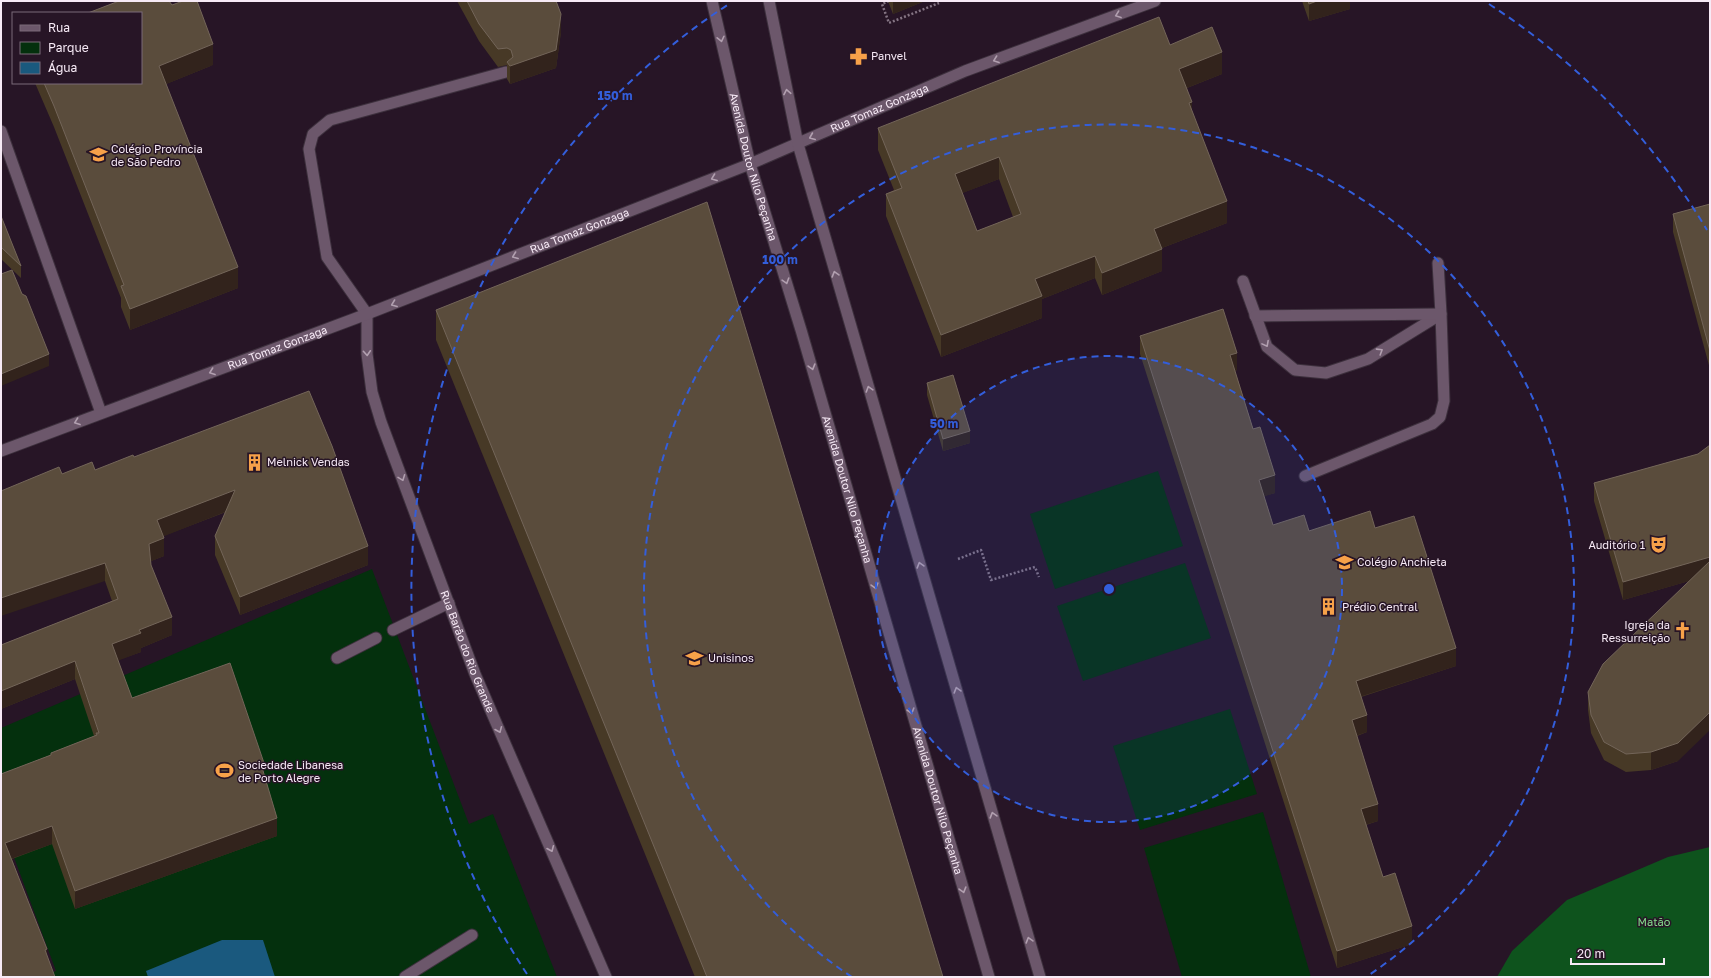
<svg xmlns="http://www.w3.org/2000/svg" width="1711" height="978" viewBox="0 0 1711 978" font-family="'Golos Text',sans-serif">
<rect width="100%" height="100%" fill="#271526"/>
<g fill="#04300d">
<path d="M1158,471L1183,546L1055,589L1030,514Z"/>
<path d="M1185,563L1211,638L1083,681L1057,606Z"/>
<path d="M372,569L469,824L493,814L557,977H41L56,971L1,822V728Z"/>
<path d="M1230,709L1257,794L1140,830L1113,746Z"/>
<path d="M1263,812L1311,977H1182L1144,848Z"/>
</g>
<path fill="#0e531d" d="M1710,847V977H1497L1512,951L1567,900L1668,857Z"/>
<path fill="#1a597e" d="M222,940H263L275,977H148L146,971Z"/>
<g fill="none" stroke-linecap="round" stroke-linejoin="round">
<defs>
<g id="service">
<path d="M1,131L101,413"/>
<path d="M1243,281L1267,347L1295,370L1326,373L1368,359L1441,314L1438,263"/>
<path d="M367,314L327,257L309,149L313,134L330,120L506,72"/>
<path d="M1255,316L1441,314L1444,401L1440,417L1432,424L1305,476"/>
<path d="M393,630L449,603"/>
<path d="M337,658L376,638"/>
<path d="M405,977L472,935"/>
</g>
<g id="minor">
<path id="s1" d="M367,314V354L372,392L381,422L475,674L606,977"/>
</g>
<g id="tertiary">
<path id="s2" d="M1,451L367,314L750,164L965,71L1155,1"/>
</g>
<g id="secondary">
<path id="s3" d="M712,1L750,164L801,330L989,977"/>
<path d="M769,1L798,144L1040,977"/>
</g>
</defs>
<use href="#service" stroke="#3d303d" stroke-width="13"/>
<use href="#minor" stroke="#3d303d" stroke-width="13"/>
<use href="#tertiary" stroke="#3d303d" stroke-width="13"/>
<use href="#secondary" stroke="#3d303d" stroke-width="13"/>
<g stroke="#847483" stroke-width="2.5" stroke-dasharray="2 2" stroke-linecap="butt">
<path d="M889,1L882,4L889,23L939,3"/>
<path d="M958,559L981,550L991,580L1035,567L1039,577"/>
</g>
<use href="#service" stroke="#6c576b" stroke-width="11"/>
<use href="#minor" stroke="#6c576b" stroke-width="11"/>
<use href="#tertiary" stroke="#6c576b" stroke-width="11"/>
<use href="#secondary" stroke="#6c576b" stroke-width="11"/>
</g>
<g fill="#473926" fill-rule="evenodd">
<path d="M457,1H556L561,32L556,68L510,84L507,79V65L498,67L479,41Z"/>
<path d="M888,1H925L893,14Z"/>
<path d="M1302,1H1350V9L1309,21Z"/>
<path d="M1170,45L1222,74L1187,88L1192,112L1227,223L1162,248V271L1102,295L1095,278L1042,299V318L941,357L886,216V194L894,190L878,150V128ZM999,179L1013,217L977,231L962,193Z"/>
<path d="M213,65L166,84L238,288L130,330L121,307V298L54,127L35,83H141Z"/>
<path d="M1710,204V369L1673,232V214Z"/>
<path d="M1,216L21,266V278L1,259Z"/>
<path d="M436,310L943,977H695L436,340Z"/>
<path d="M1140,336L1237,370L1235,371L1253,429L1275,493L1264,496L1273,525L1309,531L1375,528L1456,666L1361,697L1367,732L1357,736L1378,821L1366,825L1383,877L1412,944L1337,968L1140,354Z"/>
<path d="M927,383L970,443L943,451L927,395Z"/>
<path d="M1698,454L1678,761L1651,770L1626,772L1604,760L1591,733L1588,710V692L1689,581L1623,600L1594,501V483Z"/>
<path d="M134,457L368,565L240,615L215,555V536L226,512L163,536L164,556L151,561V565L172,635L141,648V652L118,660L132,698L264,774L277,836L75,909L52,844L12,859L47,957L1,977V774L51,755V753L94,736L75,679L1,709V645L112,601L105,581L62,474L95,470Z"/>
</g>
<g fill="#32231c">
<path d="M893,1H925L893,14Z"/>
<path d="M1317,1H1350V9L1309,21V4Z"/>
<path d="M561,14V32L556,68L510,84V66Z"/>
<path d="M213,44V65L159,87V66Z"/>
<path d="M1222,52V74L1179,91V69Z"/>
<path d="M1192,102V124L1189,103Z"/>
<path d="M999,157V179L955,196V174Z"/>
<path d="M1227,201V223L1154,251V229Z"/>
<path d="M1162,249V271L1102,295V273Z"/>
<path d="M1095,256V278L1042,299V318L941,357V335L1035,279Z"/>
<path d="M238,267V288L130,330V309Z"/>
<path d="M1237,353V370L1230,372V355Z"/>
<path d="M49,354V366L1,386V374Z"/>
<path d="M970,431V443L943,451V439Z"/>
<path d="M1275,475V493L1259,498V480Z"/>
<path d="M235,490V508L157,539V520Z"/>
<path d="M164,538V556L149,562V544Z"/>
<path d="M368,546V565L240,615V597Z"/>
<path d="M1710,557V575L1623,600V582Z"/>
<path d="M105,563V581L1,616V598Z"/>
<path d="M172,617V635L141,648V652L112,663V644L139,630Z"/>
<path d="M1456,648V666L1356,698V681Z"/>
<path d="M75,661V679L1,709V691Z"/>
<path d="M1710,712V730L1678,761L1651,770V752Z"/>
<path d="M1367,715V732L1352,737V720Z"/>
<path d="M264,763V782L261,764Z"/>
<path d="M1378,804V821L1361,826V809Z"/>
<path d="M277,818V836L75,909V891Z"/>
<path d="M52,826V844L5,861V843Z"/>
<path d="M1412,926V944L1337,968V951Z"/>
<path d="M47,949V968L45,950Z"/>
</g>
<g fill="#5a4c3c" stroke="#736559" fill-rule="evenodd">
<path d="M119,1H169L172,5L183,1H197L213,44L159,66L238,267L130,309L121,286L124,285L54,106L44,83H141V13H88Z"/>
<path d="M467,1H556L561,14L556,50L510,66L507,62L513,57L511,50L507,48L498,49L479,24Z"/>
<path d="M1308,1H1317L1309,4Z"/>
<path d="M1159,17L1170,45L1212,27L1222,52L1179,69L1192,102L1189,103L1227,201L1154,229L1162,249L1102,273L1095,256L1035,279L1042,296L941,335L886,194L902,188L878,128ZM999,157L1021,214L977,231L955,174Z"/>
<path d="M707,202L943,977H707L436,310Z"/>
<path d="M1710,204V351L1673,214Z"/>
<path d="M1,216L21,266L1,247Z"/>
<path d="M12,270L22,294L26,296L49,354L1,374V274Z"/>
<path d="M1223,309L1237,353L1230,355L1253,429L1260,427L1275,475L1259,480L1273,525L1304,515L1309,531L1370,511L1375,528L1414,516L1456,648L1356,681L1367,715L1352,720L1378,804L1361,809L1383,877L1395,873L1412,926L1337,951L1140,336Z"/>
<path d="M953,375L970,431L943,439L927,383Z"/>
<path d="M309,391L332,446L368,546L240,597L215,536L235,490L157,520L164,538L149,544L151,565L172,617L139,630L141,633L112,644L132,698L230,663L264,763L261,764L277,818L75,891L52,826L5,843L47,949L45,950L55,977H1V774L51,755V753L97,735L96,733H99L75,661L1,691V645L118,599L105,563L1,598V491L59,467L62,474L92,462L95,470L133,455L134,457Z"/>
<path d="M1710,445V557L1623,582L1594,483L1698,454Z"/>
<path d="M1710,561V712L1678,743L1651,752L1626,754L1604,742L1591,715L1588,692L1603,664Z"/>
</g>
<defs><path id="oneway-chevron" d="M-2-3.5L2.5 0L-2 3.5" fill="none" stroke-width="1.6" stroke-linecap="round" stroke-linejoin="round"/></defs>
<g stroke="#b2a0b0">
<use href="#oneway-chevron" transform="translate(1118 15) rotate(160)"/>
<use href="#oneway-chevron" transform="translate(721 39) rotate(77)"/>
<use href="#oneway-chevron" transform="translate(996 60) rotate(160)"/>
<use href="#oneway-chevron" transform="translate(787 92) rotate(-101)"/>
<use href="#oneway-chevron" transform="translate(812 137) rotate(157)"/>
<use href="#oneway-chevron" transform="translate(714 178) rotate(159)"/>
<use href="#oneway-chevron" transform="translate(515 256) rotate(159)"/>
<use href="#oneway-chevron" transform="translate(835 274) rotate(-106)"/>
<use href="#oneway-chevron" transform="translate(786 281) rotate(73)"/>
<use href="#oneway-chevron" transform="translate(394 304) rotate(159)"/>
<use href="#oneway-chevron" transform="translate(1266 344) rotate(62)"/>
<use href="#oneway-chevron" transform="translate(1380 351) rotate(-32)"/>
<use href="#oneway-chevron" transform="translate(367 353) rotate(86)"/>
<use href="#oneway-chevron" transform="translate(812 367) rotate(74)"/>
<use href="#oneway-chevron" transform="translate(212 372) rotate(160)"/>
<use href="#oneway-chevron" transform="translate(869 389) rotate(-107)"/>
<use href="#oneway-chevron" transform="translate(77 422) rotate(160)"/>
<use href="#oneway-chevron" transform="translate(402 478) rotate(69)"/>
<use href="#oneway-chevron" transform="translate(920 565) rotate(-106)"/>
<use href="#oneway-chevron" transform="translate(875 586) rotate(74)"/>
<use href="#oneway-chevron" transform="translate(957 690) rotate(-106)"/>
<use href="#oneway-chevron" transform="translate(911 711) rotate(74)"/>
<use href="#oneway-chevron" transform="translate(499 730) rotate(67)"/>
<use href="#oneway-chevron" transform="translate(993 815) rotate(-106)"/>
<use href="#oneway-chevron" transform="translate(551 849) rotate(67)"/>
<use href="#oneway-chevron" transform="translate(963 890) rotate(74)"/>
<use href="#oneway-chevron" transform="translate(1029 940) rotate(-106)"/>
</g>
<circle cx="1109" cy="589" r="233" fill="#335edb" fill-opacity=".12"/>
<g fill="none" stroke="#335edb" stroke-width="2" stroke-dasharray="7 5">
<circle cx="1109" cy="589" r="233"/>
<path d="M852 977A465 465 0 1 1 1366 977"/>
<path d="M527 974A698 698 0 0 1 729 4M1489 4A698 698 0 0 1 1707 230"/>
</g>
<defs>
<symbol id="pharmacy-bare" viewBox="-9 -9 18 18"><path d="M-2-6h4v4h4v4h-4v4h-4v-4h-4v-4h4Z" fill="#f7a149" stroke="#271526" stroke-width="2.5" paint-order="stroke"/></symbol>
<symbol id="school-bare" viewBox="-9 -9 18 18"><path d="M0-5L7-2L0 1L-7-2ZM-4 1L0 2.5L4 1V4Q0 6-4 4Z" fill="#f7a149" stroke="#271526" stroke-width="2.5" paint-order="stroke"/></symbol>
<symbol id="building-bare" viewBox="-9 -9 18 18"><path d="M-4-6H4V6H1V3H-1V6H-4ZM-2.5-4.3h1.7v1.8h-1.7ZM.8-4.3h1.7v1.8H.8ZM-2.5-1h1.7V.8h-1.7ZM.8-1h1.7V.8H.8Z" fill="#f7a149" stroke="#271526" stroke-width="2.5" paint-order="stroke"/></symbol>
<symbol id="theatre-bare" viewBox="-9 -9 18 18"><path d="M-5-5.5Q0-4 5-5.5V0Q5 5 0 6Q-5 5-5 0ZM-3.3-2.5H-1v1.5H-3.3ZM1-2.5H3.3v1.5H1ZM-2.8 1Q0 5.5 2.8 1Z" fill="#f7a149" stroke="#271526" stroke-width="2.5" paint-order="stroke"/></symbol>
<symbol id="church-bare" viewBox="-9 -9 18 18"><path d="M-1.2-6h2.4v3.5h3.3v2.4h-3.3V6h-2.4V-.1h-3.3v-2.4h3.3Z" fill="#f7a149" stroke="#271526" stroke-width="2.5" paint-order="stroke"/></symbol>
<symbol id="university-bare" viewBox="-9 -9 18 18"><path d="M0-5L7-2L0 1L-7-2ZM-4 1L0 2.5L4 1V4Q0 6-4 4Z" fill="#f7a149" stroke="#271526" stroke-width="2.5" paint-order="stroke"/></symbol>
<symbol id="stadium-bare" viewBox="-9 -9 18 18"><path d="M0-5a6.5 5 0 1 0 0 10a6.5 5 0 1 0 0-10ZM-3.5-1.8h7v3.6h-7Z" fill="#f7a149" stroke="#271526" stroke-width="2.5" paint-order="stroke"/></symbol>
</defs>
<g fill-rule="evenodd">
<use href="#pharmacy-bare" x="846" y="44" width="25" height="25"/>
<use href="#school-bare" x="86" y="142" width="25" height="25"/>
<use href="#building-bare" x="242" y="450" width="25" height="25"/>
<use href="#theatre-bare" x="1646" y="532" width="25" height="25"/>
<use href="#school-bare" x="1332" y="550" width="25" height="25"/>
<use href="#building-bare" x="1316" y="594" width="25" height="25"/>
<use href="#church-bare" x="1670" y="618" width="25" height="25"/>
<use href="#university-bare" x="682" y="646" width="25" height="25"/>
<use href="#stadium-bare" x="212" y="758" width="25" height="25"/>
</g>
<g text-anchor="middle" stroke-width="3" stroke-linejoin="round" paint-order="stroke">
<g font-size="11" fill="#f7eaf6" stroke="#271526" text-anchor="start">
<text x="871" y="60">Panvel</text>
<text x="111" y="153">Colégio Província<tspan x="111" dy="13">de São Pedro</tspan></text>
<text x="267" y="466">Melnick Vendas</text>
<text x="1645" y="549" text-anchor="end">Auditório 1</text>
<text x="1357" y="566">Colégio Anchieta</text>
<text x="1342" y="611">Prédio Central</text>
<text x="1670" y="629" text-anchor="end">Igreja da<tspan x="1670" dy="13">Ressurreição</tspan></text>
<text x="708" y="662">Unisinos</text>
<text x="238" y="769">Sociedade Libanesa<tspan x="238" dy="13">de Porto Alegre</tspan></text>
</g>
<g font-size="11" fill="#f7eaf6" stroke="#271526">
<text dy="4" stroke="none"><textPath href="#s2" startOffset="943">Rua Tomaz Gonzaga</textPath></text>
<text dy="4" stroke="none"><textPath href="#s3" startOffset="171">Avenida Doutor Nilo Peçanha</textPath></text>
<text dy="4" stroke="none"><textPath href="#s2" startOffset="619">Rua Tomaz Gonzaga</textPath></text>
<text dy="4" stroke="none"><textPath href="#s2" startOffset="295">Rua Tomaz Gonzaga</textPath></text>
<text dy="4" stroke="none"><textPath href="#s3" startOffset="507">Avenida Doutor Nilo Peçanha</textPath></text>
<text dy="4" stroke="none"><textPath href="#s1" startOffset="355">Rua Barão do Rio Grande</textPath></text>
<text dy="4" stroke="none"><textPath href="#s3" startOffset="831">Avenida Doutor Nilo Peçanha</textPath></text>
</g>
<g font-size="11" fill="#83da8c" stroke="#271526">
<text x="1654" y="926">Matão</text>
</g>
</g>
<circle cx="1109" cy="589" r="6" fill="#335edb" stroke="#271526" stroke-width="2"/>
<g font-size="12" text-anchor="middle" font-weight="bold" fill="#335edb" stroke="#271526" stroke-width="3" stroke-linejoin="round" paint-order="stroke">
<text x="615" y="100">150 m</text>
<text x="780" y="264">100 m</text>
<text x="944" y="428">50 m</text>
</g>
<rect width="1711" height="978" fill="none" stroke="#f7eaf6" stroke-width="4"/>
<rect x="12" y="12" width="130" height="72" fill="#271526" stroke="#7a6a79"/>
<rect x="20" y="25" width="20" height="6" fill="#6c576b" stroke="#7a6a79"/>
<text x="48" y="32" font-size="12" fill="#f7eaf6">Rua</text>
<rect x="20" y="42" width="20" height="12" fill="#04300d" stroke="#7a6a79"/>
<text x="48" y="52" font-size="12" fill="#f7eaf6">Parque</text>
<rect x="20" y="62" width="20" height="12" fill="#1a597e" stroke="#7a6a79"/>
<text x="48" y="72" font-size="12" fill="#f7eaf6">Água</text>
<path d="M1571 958v6h93v-6" fill="none" stroke="#f7eaf6" stroke-width="2"/>
<text x="1577" y="958" font-size="12" fill="#f7eaf6" stroke="#271526" stroke-width="3" paint-order="stroke">20 m</text>
</svg>
